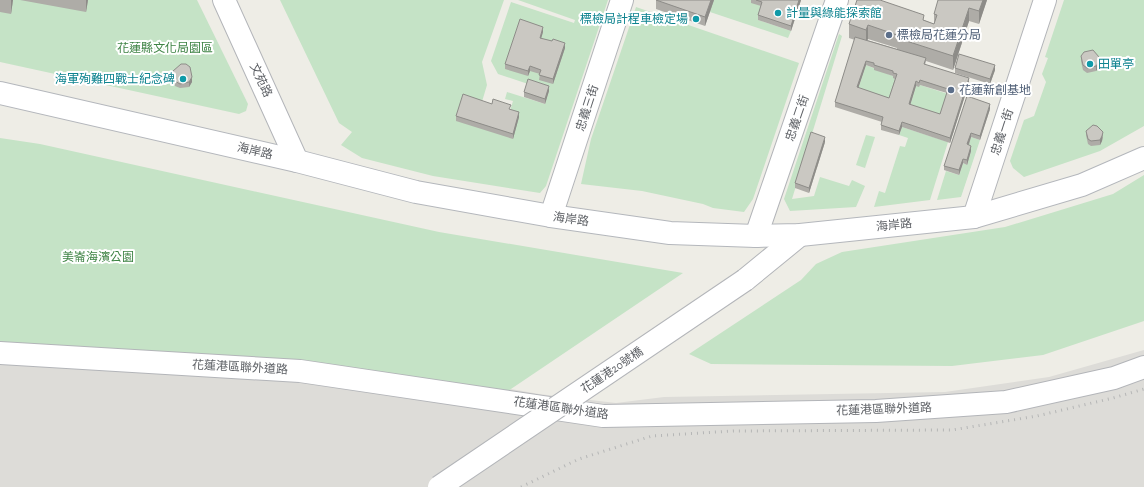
<svg xmlns="http://www.w3.org/2000/svg" width="1144" height="487" viewBox="0 0 1144 487" font-family="'Alegreya Sans','Noto Sans TC',sans-serif">
<rect width="100%" height="100%" fill="#eeede6"/>
<path fill="#dddcd8" d="M0,346L437,376L539,394L616,403L664,397L945,392L1049,377L1144,350V487H0Z"/>
<g fill="#c5e3c6">
<path d="M0,0H197L248,104L246,111L239,114L0,62Z"/>
<path d="M280,0H504L482,62L487,85L481,105L509,114L513,101L505,99L507,92L545,104L549,91L498,74L491,61L511,2L574,23L575,20L518,0H608L546,186L540,193L433,176L362,158L341,145L352,132L339,123Z"/>
<path d="M712,0H752L762,7L758,20L791,31L788,38L710,12Z"/>
<path d="M1064,0H1144V126L1100,151L1024,177L1013,168L1010,161L1024,120L1034,116L1046,82L1042,74L1048,58L1045,57Z"/>
<path d="M636,7L799,63L753,199L744,212L713,208L703,204L642,191L581,184L591,139Z"/>
<path d="M839,34L842,36L792,199L814,196L820,177L849,186L852,180L865,186L856,207L790,211L784,199Z"/>
<path d="M866,65L893,76L897,79L889,103L857,92Z"/>
<path d="M920,85L948,94L940,119L909,109L916,86Z"/>
<path d="M902,127L948,142L930,200L874,207L879,191L885,193L900,146L905,147L908,138L899,135Z"/>
<path d="M866,135L875,137L865,168L856,165Z"/>
<path d="M971,137L980,140L961,197L937,200L946,171L959,175L963,163L967,165L971,151L967,149Z"/>
<path d="M0,138L40,144L439,232L683,273L508,391L0,350Z"/>
<path d="M1144,175V321L1043,355L952,366L711,364L689,354L801,280L816,264L842,252L1005,227L1113,194Z"/>
</g>
<g fill="none" stroke-linecap="round" stroke-linejoin="round">
<defs>
<g id="minor">
<path d="M224,0L297,161"/>
<path d="M551,216L622,0"/>
<path d="M974,217L1045,0"/>
<path d="M756,236L837,0"/>
<path d="M745,280L800,235"/>
<path d="M0,353L300,371L603,416L876,411L1006,402L1114,378L1144,367"/>
</g>
<path id="secondary" d="M0,93L297,161L416,192L551,216L670,233L756,236L800,235L974,217L1082,185L1144,158"/>
</defs>
<use href="#minor" stroke="#b3b5b9" stroke-width="24"/>
<use href="#secondary" stroke="#b4b7bc" stroke-width="24"/>
<use href="#minor" stroke="#fff" stroke-width="22"/>
<use href="#secondary" stroke="#fff" stroke-width="22"/>
<path stroke="#b5b6b6" stroke-width="3" stroke-dasharray="1 5" stroke-linecap="butt" d="M521,487L579,459L652,436L733,431L952,430L1037,416L1113,398L1144,389"/>
<defs>
<path id="minor-bridge" d="M439,487L745,280"/>
</defs>
<use href="#minor-bridge" stroke="#b3b5b9" stroke-width="24" stroke-linecap="butt"/>
<use href="#minor-bridge" stroke="#fff" stroke-width="22"/>
</g>
<g fill="#aeaca7" fill-rule="evenodd">
<path d="M0,0H13L11,14L0,12Z"/>
<path d="M20,0H88L86,12Z"/>
<path d="M656,0H714L705,26L656,9Z"/>
<path d="M751,0H801L791,31L758,20V15L761,6L751,3Z"/>
<path d="M987,0L979,24L969,21L953,70L926,61L925,65L969,83L950,143L902,127L899,135L881,130V125L882,122L835,107V102L855,40L849,38V24L924,20L934,24V14ZM868,39L897,48V49L867,40ZM866,65L874,68V70L893,76V78L895,79L889,98L858,88ZM920,85L947,93L940,114L910,105L916,86L919,87Z"/>
<path d="M543,32L541,38L565,48L553,84L539,80L540,74L530,71L528,76L505,69V64Z"/>
<path d="M1081,56L1099,62V67L1096,71L1087,73L1083,70L1081,61Z"/>
<path d="M955,68L995,70L990,84L955,73Z"/>
<path d="M173,71L192,82L189,87L180,88L175,86L173,76Z"/>
<path d="M549,91L545,104L524,97V92Z"/>
<path d="M990,109L980,140L971,137L969,145L971,151L967,165L963,163L959,175L944,170V166Z"/>
<path d="M511,110L519,117L513,139L456,121V116Z"/>
<path d="M1086,131L1103,137L1102,141L1100,145L1091,146L1088,144L1086,135Z"/>
<path d="M825,142L809,193L795,188V183Z"/>
</g>
<g fill="#8d8c88">
<path d="M11,0H13L11,14Z"/>
<path d="M86,0H88L86,12Z"/>
<path d="M711,0H714L705,26V17Z"/>
<path d="M799,0H801L791,31V26Z"/>
<path d="M983,0H987L979,24V11Z"/>
<path d="M969,8V21L953,70V56Z"/>
<path d="M868,25V39L866,43V30Z"/>
<path d="M543,27V32L540,42V38Z"/>
<path d="M565,43V48L553,84V79Z"/>
<path d="M1099,57V67L1096,71V66Z"/>
<path d="M866,61V65L857,92V87Z"/>
<path d="M995,65V70L990,84V79Z"/>
<path d="M530,66V71L528,76V71Z"/>
<path d="M192,77V82L189,87V82Z"/>
<path d="M969,78V83L950,143V138Z"/>
<path d="M916,81V86L909,109V104Z"/>
<path d="M549,86V91L545,104V99Z"/>
<path d="M990,104V109L980,140V136Z"/>
<path d="M519,112V117L513,139V134Z"/>
<path d="M902,122V127L899,135V131Z"/>
<path d="M1103,132L1102,141L1100,145V140Z"/>
<path d="M971,133V137L967,149V144Z"/>
<path d="M825,137V142L809,193V188Z"/>
<path d="M971,146V151L967,165V160Z"/>
<path d="M963,159V163L959,175V170Z"/>
</g>
<g fill="#cac8c2" stroke="#8d8c88" fill-rule="evenodd">
<path d="M656,0H711L705,17Z"/>
<path d="M756,0H799L791,26L758,15L762,2Z"/>
<path d="M857,0H880L924,15L923,20L934,24L937,15L934,14L938,0H983L979,11L969,8L953,56L897,38V35L868,25L866,30L849,24Z"/>
<path d="M520,19L543,27L540,38L552,41L553,39L565,43L553,79L539,75L541,70L530,66L528,71L505,64Z"/>
<path d="M855,37L926,58L924,64L969,78L950,138L902,122L899,131L881,125L883,117L835,102ZM866,61L874,63V65L893,71V73L897,74L889,98L857,87ZM920,80L948,89L940,114L909,104L916,81L919,83Z"/>
<path d="M1093,50L1099,57V62L1096,66L1087,68L1083,65L1081,56L1084,52Z"/>
<path d="M959,54L995,65L990,79L955,68Z"/>
<path d="M181,64H186L190,67L192,77L189,82L180,84L175,81L173,71Z"/>
<path d="M528,79L549,86L545,99L524,92Z"/>
<path d="M463,94L492,104L493,99L511,105L509,109L519,112L513,134L456,116Z"/>
<path d="M967,96L990,104L980,136L971,133L967,144L971,146L967,160L963,159L959,170L944,166Z"/>
<path d="M1093,125L1097,126L1103,132L1102,136L1100,140L1091,141L1088,139L1086,131Z"/>
<path d="M811,132L825,137L809,188L795,183Z"/>
</g>
<g fill="#0f9aa8" stroke="#fff" stroke-width="1.5">
<circle cx="778" cy="13" r="4"/>
<circle cx="696" cy="19" r="4"/>
<circle cx="1090" cy="64" r="4"/>
<circle cx="183" cy="79" r="4"/>
</g>
<g fill="#5c6f8a" stroke="#fff" stroke-width="1.5">
<circle cx="889" cy="35" r="4"/>
<circle cx="951" cy="90" r="4"/>
</g>
<g text-anchor="middle" stroke-width="4" stroke-linejoin="round" paint-order="stroke">
<g font-size="12" fill="#0d838f" stroke="#fff" text-anchor="start">
<text x="786" y="17">計量與綠能探索館</text>
<text x="688" y="23" text-anchor="end">標檢局計程車檢定場</text>
<text x="1098" y="68">田單亭</text>
<text x="175" y="83" text-anchor="end">海軍殉難四戰士紀念碑</text>
</g>
<g font-size="12" fill="#4e5e75" stroke="#fff" text-anchor="start">
<text x="897" y="39">標檢局花蓮分局</text>
<text x="959" y="94">花蓮新創基地</text>
</g>
<g font-size="12" fill="#3e8344" stroke="#fff">
<text x="165" y="52">花蓮縣文化局園區</text>
<text x="98" y="261">美崙海濱公園</text>
</g>
<g font-size="12" fill="#5d6065" stroke="#fff">
<text transform="translate(261 80) rotate(65)" y="4">文苑路</text>
<text transform="translate(587 108) rotate(-72)" y="4">忠義三街</text>
<text transform="translate(797 118) rotate(-71)" y="4">忠義二街</text>
<text transform="translate(1002 132) rotate(-72)" y="4">忠義一街</text>
<text transform="translate(255 151) rotate(13)" y="4">海岸路</text>
<text transform="translate(571 219) rotate(8)" y="4">海岸路</text>
<text transform="translate(894 225) rotate(-6)" y="4">海岸路</text>
<text transform="translate(240 367) rotate(3)" y="4">花蓮港區聯外道路</text>
<text transform="translate(612 370) rotate(-34)" y="4">花蓮港20號橋</text>
<text transform="translate(561 408) rotate(8)" y="4">花蓮港區聯外道路</text>
<text transform="translate(884 409) rotate(-2)" y="4">花蓮港區聯外道路</text>
</g>
</g>
</svg>
